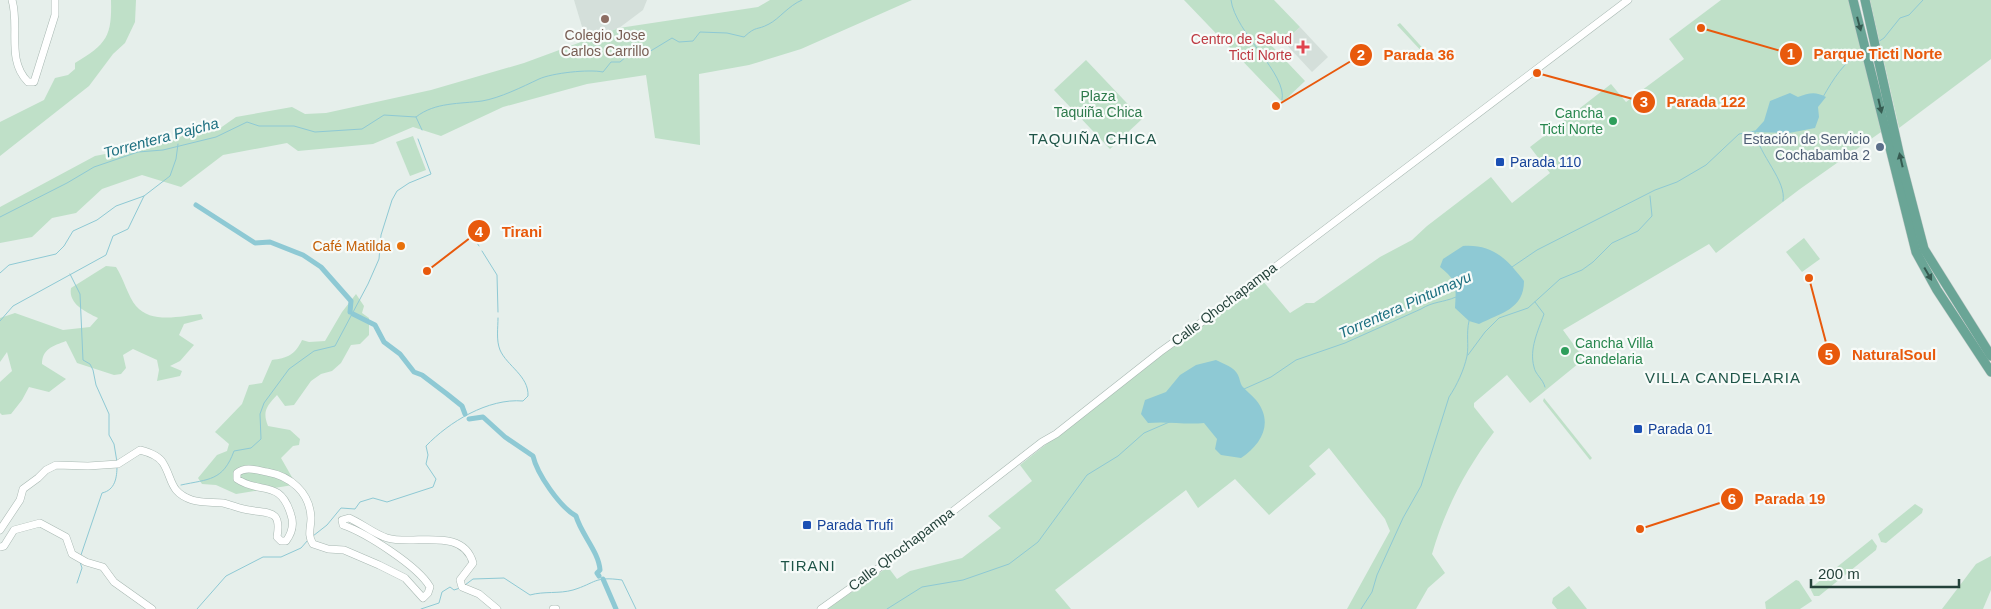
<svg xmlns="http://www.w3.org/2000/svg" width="1991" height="609" viewBox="0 0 1991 609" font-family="Helvetica,sans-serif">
<rect width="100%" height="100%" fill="#e6efeb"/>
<g fill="#d4dfda">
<path d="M574,0H647L643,10L619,28L586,40Z"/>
<path d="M1300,27L1328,57L1312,72L1284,42Z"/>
</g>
<g fill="#bfe0c8">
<path d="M111,0H136L135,22L125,43L113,54L89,86L0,156V122L44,100L55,78L68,75L75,69V63C107,44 112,36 111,0Z"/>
<path d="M770,0H912L801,49L749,65L699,74L700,145L655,138L646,75L587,84L503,107L441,136L413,127L373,144L298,151L287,143L223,155L181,187L142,175L102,189L76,213L52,218L32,237L0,243V207L95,156L176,140L202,123L216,131L236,117L292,107L305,114L326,113L431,90L524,63L619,28L758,7Z"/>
<path d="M1184,0H1274L1300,27L1284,42L1280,34L1272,32L1268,36V42L1305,81L1284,101L1280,100Z"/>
<path d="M1721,0H1849L1861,40L1881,132L1800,189L1716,253L1709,244L1563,330L1584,359L1530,403L1507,375L1474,403V407L1494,432C1466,469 1445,509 1432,554L1445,573L1428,588L1416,609H1347L1390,531L1385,519L1329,448L1309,466L1316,474L1269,515L1235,479L1198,508L1186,490L1055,590L1071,609H827L888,567L897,579L910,571L962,558L1001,528L988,516L1032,481L1020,465L1103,399L1262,280L1290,313L1306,303H1314L1380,257L1412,240L1427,226L1491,177L1512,203L1550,173L1530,147L1611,84L1626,102L1684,59L1669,39Z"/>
<path d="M1870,0H1991V59L1899,128Z"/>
<path d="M1400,23L1428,54L1426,56L1397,25Z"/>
<path d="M1086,60L1142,119L1110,149L1054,90Z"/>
<path d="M413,136L426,170L410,176L396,142Z"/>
<path d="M1804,238L1820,259L1802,272L1786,252Z"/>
<path d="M106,266L116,267C124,279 128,297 136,306C151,324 181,316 201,314L203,319L184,324L179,335L194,345L180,361L170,366L182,371L180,376L157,381L159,370L157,360L133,349L123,355L126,368L121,374L114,375L77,363L66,341C53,346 42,349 42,364L66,379L49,392L29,387L22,400L11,414L2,415L0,413V382L12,371L7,352L0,362V318L15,313L63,330L90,327L98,318C86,312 68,304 71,288Z"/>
<path d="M356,294L364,306L362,313L369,318V335L360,344L351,345L341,363L332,371L321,374L311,381L294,405L285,406L277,395C267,406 262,411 268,426L290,430L300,439L299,445L293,446L281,458L293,479V485L236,494L216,485L202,484L198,478L217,455L227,451L229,444L215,432L242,404L249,385L262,383L272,360C287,358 295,355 302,340L309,342L325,341L342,312Z"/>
<path d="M1544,398L1592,458L1590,460L1543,401Z"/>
<path d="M1915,504L1923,509L1922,513L1886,543L1881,542L1878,534Z"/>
<path d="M1872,539L1877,546L1876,550L1819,596H1814L1811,590L1812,587Z"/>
<path d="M1991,556V590L1983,609H1942L1976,564Z"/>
<path d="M1796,580L1799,581L1812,601L1800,609H1766L1765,602Z"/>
<path d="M1569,586L1587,609H1557L1552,603L1553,598Z"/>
</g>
<g fill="#8ec9d4">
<path d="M1790,93L1798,97C1809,93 1815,91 1826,97L1818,107L1819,117L1815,128L1789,133L1754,132L1764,121L1770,101Z"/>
<path d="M1463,246C1493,244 1507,259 1524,281C1524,309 1501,313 1479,324L1469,321L1455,308C1456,287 1458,281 1440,267L1443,259Z"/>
<path d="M1216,360C1224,364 1234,367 1238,375C1240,379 1240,383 1242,386C1246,391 1252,395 1256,400C1274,422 1262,444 1241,458L1221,455L1215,449L1217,439L1204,423C1185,425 1168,421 1148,423L1141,414L1145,400L1166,392L1180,375L1196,365Z"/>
</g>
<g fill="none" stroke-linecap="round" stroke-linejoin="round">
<g stroke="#8ec9d4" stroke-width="1">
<path d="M1231,0C1235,33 1288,74 1282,100"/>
<path d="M1878,42L1884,38L1900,18L1909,15L1923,0"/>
<path d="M1823,97C1834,78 1843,63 1862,51"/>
<path d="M416,117L422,130"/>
<path d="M1755,132C1759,155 1787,181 1783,201"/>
<path d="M0,217L67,183L94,167L138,152L163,150L216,137L247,122L259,126H294L315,132L362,129L384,115L416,117C435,102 460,104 482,101C500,98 522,87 539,79C552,73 589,69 603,72L611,62H620L633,51L644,55L672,38L679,42L693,41L700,32L727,33L744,37C757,25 756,31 769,24C779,19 788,6 802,0"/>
<path d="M477,243L479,246"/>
<path d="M482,251L497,275L498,312"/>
<path d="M1512,267L1537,250L1655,190L1677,182L1706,165L1739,134L1755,131"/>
<path d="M0,273L9,265L56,254L64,246L73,231L97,220L116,206L144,196L170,176L176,159L178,144"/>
<path d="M70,274L80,294L83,360L90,364L93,370L96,385L109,414V435L114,444L117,462"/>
<path d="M1535,302L1544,314C1538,331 1529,349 1534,367C1535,374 1543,379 1545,387"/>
<path d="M0,321L13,306L106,255L113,236L128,229L144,196"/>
<path d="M1468,355L1485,332L1499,318L1528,308L1560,279L1582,270L1593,262L1612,243L1638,231L1652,216L1650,196"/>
<path d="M1244,389L1271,377L1296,360L1345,343L1421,309C1434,301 1442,303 1456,297"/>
<path d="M181,485C209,479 223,481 234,451L251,448L261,439L260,414L264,403L289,369L314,351L335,346L368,284L379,259L381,235L392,200L397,191L409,183L431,174L418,139"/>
<path d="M313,536L327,525L341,508L355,509L360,502L373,498L387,502L433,487L436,479L426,464L428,455L426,446C449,422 488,398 523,401L528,396C529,376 507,366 500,350C496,340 498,328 498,318"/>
<path d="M81,555L102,493C115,490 117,478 117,466"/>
<path d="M77,583L82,568L80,562"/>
<path d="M465,585L473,579L504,578L530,595C544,591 559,594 573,590C596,583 594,576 622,580L636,609"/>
<path d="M197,609L226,576L263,557H281L301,548L308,540"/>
<path d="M421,609L439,603L442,592L450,587L454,590L460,588"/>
<path d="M887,609L922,587L963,580L1009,564L1038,542L1087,475L1118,456L1144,433L1174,420"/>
<path d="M1361,609L1372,592L1377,575L1403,518L1421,486L1449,397C1457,385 1464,370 1467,356C1469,345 1466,334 1469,321"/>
</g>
<g stroke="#8ec9d4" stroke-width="5">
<path d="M196,205L255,243L270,242L303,255L321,267L351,301L350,312"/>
<path d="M353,314L375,325L384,342L400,354L414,372L422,375L447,394L462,406L465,414"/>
<path d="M469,419L483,417L505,437L533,456C537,474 560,507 576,516C581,534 599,552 600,570L597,573L599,576"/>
<path d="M603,579L616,609"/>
</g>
<defs>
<g id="minor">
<path d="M12,0C20,27 6,60 28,82H34L55,15V0"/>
<path d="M0,530L20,500L23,489L38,478L46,470L56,465L88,466L118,464L140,450C148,452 159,456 163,463C173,479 169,492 192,500C202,503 213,502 223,503C232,505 240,509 249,510C269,514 282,509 277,537L281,541H286C292,533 294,524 291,515C280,478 260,495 237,479V473C246,466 256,470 267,472C290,476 310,492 311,518C311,528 307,535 313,544L328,549L344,550L379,565L405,578L423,598L428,593L430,587C418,566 366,533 343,525L342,520L349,518C361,523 374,534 387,538C414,546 463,526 473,563L460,580L462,587L479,594L497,609"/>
<path d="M0,547L4,546L14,530L40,523L66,537L72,554L86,562L103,567L114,582L152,609"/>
<path d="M553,609H556"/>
<path d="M821,609L890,560L1042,442L1056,434L1160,352L1217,311L1628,0"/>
</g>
<g id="major">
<path d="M1853,0L1916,252L1937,290L1991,372"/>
<path d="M1865,0L1900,157L1924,249L1991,356"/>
</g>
</defs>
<use href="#minor" stroke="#a8b8b2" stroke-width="8"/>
<use href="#major" stroke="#c2cac8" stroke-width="10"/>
<use href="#minor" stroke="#fff" stroke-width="7"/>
<use href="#major" stroke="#6aa596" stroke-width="9"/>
</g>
<defs><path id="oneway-solid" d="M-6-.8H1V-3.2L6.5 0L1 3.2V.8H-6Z" transform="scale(1.25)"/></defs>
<g fill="#365b51">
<use href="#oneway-solid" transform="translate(1859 24) rotate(75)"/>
<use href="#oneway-solid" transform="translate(1880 106) rotate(77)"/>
<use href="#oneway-solid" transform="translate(1901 160) rotate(-103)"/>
<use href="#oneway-solid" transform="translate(1928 274) rotate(60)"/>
</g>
<circle fill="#8d6e63" stroke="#f7fbf9" stroke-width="2" cx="605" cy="19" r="5"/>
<path fill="#e0444e" stroke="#f7fbf9" stroke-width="2" d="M1300.5 39.5h5v5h5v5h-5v5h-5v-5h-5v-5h5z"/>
<g fill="#2e9e5b" stroke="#f7fbf9" stroke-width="2">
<circle cx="1613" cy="121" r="5"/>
<circle cx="1565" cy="351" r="5"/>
</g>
<circle fill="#5c6f8a" stroke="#f7fbf9" stroke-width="2" cx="1880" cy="147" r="5"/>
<g fill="#1a4fb4" stroke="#f7fbf9" stroke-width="2">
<rect x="1495" y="157" width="10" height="10" rx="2.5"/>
<rect x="1633" y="424" width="10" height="10" rx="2.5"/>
<rect x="802" y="520" width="10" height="10" rx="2.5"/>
</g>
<circle fill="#e8710a" stroke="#f7fbf9" stroke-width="2" cx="401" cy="246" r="5"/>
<g text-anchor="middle" stroke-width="4.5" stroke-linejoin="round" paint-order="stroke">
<g font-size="14" fill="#785e54" stroke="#f7fbf9">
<text x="605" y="40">Colegio Jose<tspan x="605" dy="16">Carlos Carrillo</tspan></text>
</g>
<g font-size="14" fill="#be3a42" stroke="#f7fbf9" text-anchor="end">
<text x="1292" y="44">Centro de Salud<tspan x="1292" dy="16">Ticti Norte</tspan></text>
</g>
<g font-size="14" fill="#2d7a4b" stroke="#f7fbf9">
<text x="1098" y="101">Plaza<tspan x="1098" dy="16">Taquiña Chica</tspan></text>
</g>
<g font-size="14" fill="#27864d" stroke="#f7fbf9" text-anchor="end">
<text x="1603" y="118">Cancha<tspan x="1603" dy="16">Ticti Norte</tspan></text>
<text x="1575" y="348" text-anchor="start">Cancha Villa<tspan x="1575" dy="16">Candelaria</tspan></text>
</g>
<g font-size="14" fill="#4e5e75" stroke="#f7fbf9" text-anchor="end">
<text x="1870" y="144">Estación de Servicio<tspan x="1870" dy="16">Cochabamba 2</tspan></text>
</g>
<g font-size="14" fill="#164399" stroke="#f7fbf9" text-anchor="start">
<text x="1510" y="167">Parada 110</text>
<text x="1648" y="434">Parada 01</text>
<text x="817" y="530">Parada Trufi</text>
</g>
<g font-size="14" fill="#c56008" stroke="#f7fbf9" text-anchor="end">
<text x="391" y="251">Café Matilda</text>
</g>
<g font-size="14" fill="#24423a" stroke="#f7fbf9">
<text transform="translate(1224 304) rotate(-37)" y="5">Calle Qhochapampa</text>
<text transform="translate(901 549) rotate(-37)" y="5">Calle Qhochapampa</text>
</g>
<g font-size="15" font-style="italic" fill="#1c6f80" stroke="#f7fbf9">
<text transform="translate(161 138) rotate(-15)" y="5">Torrentera Pajcha</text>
<text transform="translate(1405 305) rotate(-24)" y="5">Torrentera Pintumayu</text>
</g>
<g font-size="15" letter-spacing="1" fill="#1f5548" stroke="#f7fbf9">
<text x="1093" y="144">TAQUIÑA CHICA</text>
<text x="1723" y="383">VILLA CANDELARIA</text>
<text x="808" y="571">TIRANI</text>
</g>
</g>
<path fill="none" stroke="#e8590c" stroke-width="2" d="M1701 28L1791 54M1276 106L1361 55M1537 73L1644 102M427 271L479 231M1809 278L1829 354M1640 529L1732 499"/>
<g fill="#e8590c" stroke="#f7fbf9" stroke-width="2">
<circle cx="1701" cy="28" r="5"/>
<circle cx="1276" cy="106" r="5"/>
<circle cx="1537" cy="73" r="5"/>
<circle cx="427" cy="271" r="5"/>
<circle cx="1809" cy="278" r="5"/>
<circle cx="1640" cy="529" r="5"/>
<circle cx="1791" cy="54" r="12"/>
<circle cx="1361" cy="55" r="12"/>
<circle cx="1644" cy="102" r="12"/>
<circle cx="479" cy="231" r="12"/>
<circle cx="1829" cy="354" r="12"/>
<circle cx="1732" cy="499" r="12"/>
</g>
<g font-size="15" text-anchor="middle" font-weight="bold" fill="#fff">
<text x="1791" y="59">1</text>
<text x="1361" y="60">2</text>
<text x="1644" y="107">3</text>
<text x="479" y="237">4</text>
<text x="1829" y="360">5</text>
<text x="1732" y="504">6</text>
</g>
<g font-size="15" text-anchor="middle" font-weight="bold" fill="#e8590c" stroke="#f7fbf9" stroke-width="4.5" stroke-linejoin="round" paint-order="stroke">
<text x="1878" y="59">Parque Ticti Norte</text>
<text x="1419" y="60">Parada 36</text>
<text x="1706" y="107">Parada 122</text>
<text x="522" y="237">Tirani</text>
<text x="1894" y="360">NaturalSoul</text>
<text x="1790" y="504">Parada 19</text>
</g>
<path d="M1811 579v8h148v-8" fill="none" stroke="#24423a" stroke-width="2.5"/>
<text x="1818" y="579" font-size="15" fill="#24423a" stroke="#f7fbf9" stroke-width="4" paint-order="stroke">200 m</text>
</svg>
